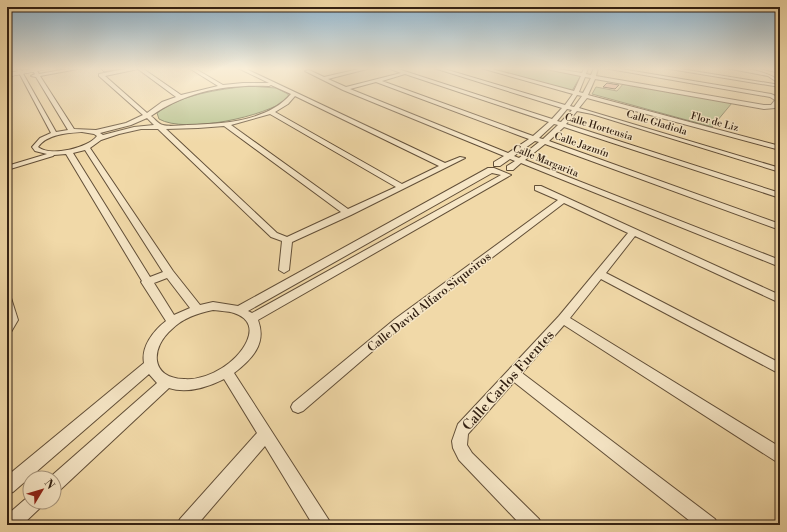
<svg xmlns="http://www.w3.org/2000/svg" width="787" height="532" viewBox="0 0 787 532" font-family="'Libre Bodoni',serif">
<rect width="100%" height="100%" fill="#f1d9a8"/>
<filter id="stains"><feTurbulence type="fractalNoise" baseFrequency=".005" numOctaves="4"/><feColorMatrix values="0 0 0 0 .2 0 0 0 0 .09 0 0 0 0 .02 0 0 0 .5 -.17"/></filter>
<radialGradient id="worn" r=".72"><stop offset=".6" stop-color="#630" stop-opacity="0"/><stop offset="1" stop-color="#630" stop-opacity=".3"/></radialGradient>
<g fill="#b3c08c" stroke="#737050">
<path d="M490,68H540L581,75L572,91Z"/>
<path d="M624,83L732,103L712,127L592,94L596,87L617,91Z"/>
<path d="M248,86L276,88L288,94L289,98C266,117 185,134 159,119L157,113C182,94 217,90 248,86Z"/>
</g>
<g fill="#e7aa92" stroke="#332113">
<path d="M100,68H128L104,72Z"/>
<path d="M607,83L619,85L615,89L603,87Z"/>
</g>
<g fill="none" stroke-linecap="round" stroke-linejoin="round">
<defs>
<g id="street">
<path d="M31,68H35L39,74L72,68H83L40,76L74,129L96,130L126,123L143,115L99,76V74L130,68H142L181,95L218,86L189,68H194L223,85L243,83H269L238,68H244L445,163L460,157L465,158L351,215L292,242L289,270L284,273L279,270L282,241L271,237L158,129H141L119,134L101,140L90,148L173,271L200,305L213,302L238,306L488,168H494L511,175L258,320C267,344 252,359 234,373L332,525H313L265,446L197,525H177L180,519L257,433L224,379C208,387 187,394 169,388L60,490L54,492V478H49L157,383L149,374L13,492L7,494V476L144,363C141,347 153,331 166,321L141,282L142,281L66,154L54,155L53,156L7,170V166L47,154L35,151L32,147L40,138L51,133L17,69L21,70L56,132L68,130L36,77L31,76L35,74ZM138,69L176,97L162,102L147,113L105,76ZM271,85L291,94C267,122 221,124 187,125C180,125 170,127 163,125C158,124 154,118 151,116C186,91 227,84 269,86ZM295,96L439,166L402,184L275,112L288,104ZM270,114L396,187L348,209L231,125ZM147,118L154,125L134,127L103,135L100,133L131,125ZM224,126L341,212L287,237L277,233L166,129L198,128ZM82,132L94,134L97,136C88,148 51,157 38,147C47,134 68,133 82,132ZM85,150L163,272L150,277L73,153ZM492,173L501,175L252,313L248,311ZM167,278L190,308L174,315L154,283ZM213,310C220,311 228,311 234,313C267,324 240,358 222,368C211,375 197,380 184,379C150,378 150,348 172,329C183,318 198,313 213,310Z"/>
<path d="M363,68H371L328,79L346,87L401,73L388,68H395L552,119L562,108L434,68H441L565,105L573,94L481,68H488L574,91L581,76L541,68H551L582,73L584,68H588L586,74L591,75L594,68H598L596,76L764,105H771L775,100L770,97L604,68H615L771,94L780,98L775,108L764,109L595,79L588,95L780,146V150L587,98L579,108L780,168V172L592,114L577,111L566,124L780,193V198L564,127L549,141L780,224V230L545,144L525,160L780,260V267L521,163L513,170H507V166L515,161L510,159L500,166H494V162L504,156L343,90L305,71L309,70L324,77ZM405,74L549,122L533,136L382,81ZM585,77L591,78L583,93L579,92ZM376,82L518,135L529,139L508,153L350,89ZM577,95L582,96L574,107L570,106ZM567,109L572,110L561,122L557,121ZM554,124L558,125L543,139L539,138ZM535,141L539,142L519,158L514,156Z"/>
<path d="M664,68H675L780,85V87Z"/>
<path d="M726,68C744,68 765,70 780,81V84L768,76Z"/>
<path d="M535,186H541L780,295V303L635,236L606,273L780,363V374L601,279L570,318L780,447V464L564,325L522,373L715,519L718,525H695L514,382L468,434L467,445L472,453L539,519L542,525H521L459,460L453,448L452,441L458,424L559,316L628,233L564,203L403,325L303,411L298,413L293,411L291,407L293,403L395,319L558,200L535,190Z"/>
<path d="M7,297L11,298L12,301L18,320L11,332L7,333Z"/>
<path d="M30,495V502H42L40,508L22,525H7V515Z"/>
</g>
<g id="secondary">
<path d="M38,68H54L7,77V73Z"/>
<path d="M758,68L780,69V73Z"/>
</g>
</defs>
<use href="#street" stroke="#624f38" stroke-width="2"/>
<use href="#secondary" stroke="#332113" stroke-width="1"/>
<use href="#street" fill="#f6e6c6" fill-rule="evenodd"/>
<use href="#secondary" fill="#f6e6c6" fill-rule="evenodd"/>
</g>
<linearGradient id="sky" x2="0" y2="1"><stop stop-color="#8bb5d3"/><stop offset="0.48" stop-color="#f9eed8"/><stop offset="1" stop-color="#f9eed8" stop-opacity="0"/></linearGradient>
<rect width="787" height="143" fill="url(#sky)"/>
<g text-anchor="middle" stroke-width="3" stroke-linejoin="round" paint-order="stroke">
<g font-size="10" fill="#332113" stroke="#f6e6c6">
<text transform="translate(715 121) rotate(15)" y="4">Flor de Liz</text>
<text transform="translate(657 122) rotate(17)" y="4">Calle Gladiola</text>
<text transform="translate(599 126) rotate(17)" y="4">Calle Hortensia</text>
<text transform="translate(582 144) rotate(19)" y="4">Calle Jazmín</text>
<text transform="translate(546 160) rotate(22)" y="4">Calle Margarita</text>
</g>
<g font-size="12" fill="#332113" stroke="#f6e6c6">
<text transform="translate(429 302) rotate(-38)" y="4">Calle David Alfaro Siqueiros</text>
</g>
<g font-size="14" fill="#332113" stroke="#f6e6c6">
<text transform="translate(508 380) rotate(-48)" y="5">Calle Carlos Fuentes</text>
</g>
</g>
<rect width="787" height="532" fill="none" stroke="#f1d9a8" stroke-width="24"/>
<rect x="8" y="8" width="771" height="516" fill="none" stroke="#332113" stroke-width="2"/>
<rect x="12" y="12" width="763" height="508" fill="none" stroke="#332113"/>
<g transform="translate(42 490) rotate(52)"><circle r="19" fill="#f6e6c6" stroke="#a8977e"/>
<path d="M0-3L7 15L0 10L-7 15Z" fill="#8f2418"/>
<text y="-6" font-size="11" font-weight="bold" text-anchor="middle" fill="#332113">N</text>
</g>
<rect width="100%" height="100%" filter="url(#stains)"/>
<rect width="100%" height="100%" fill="url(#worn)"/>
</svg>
